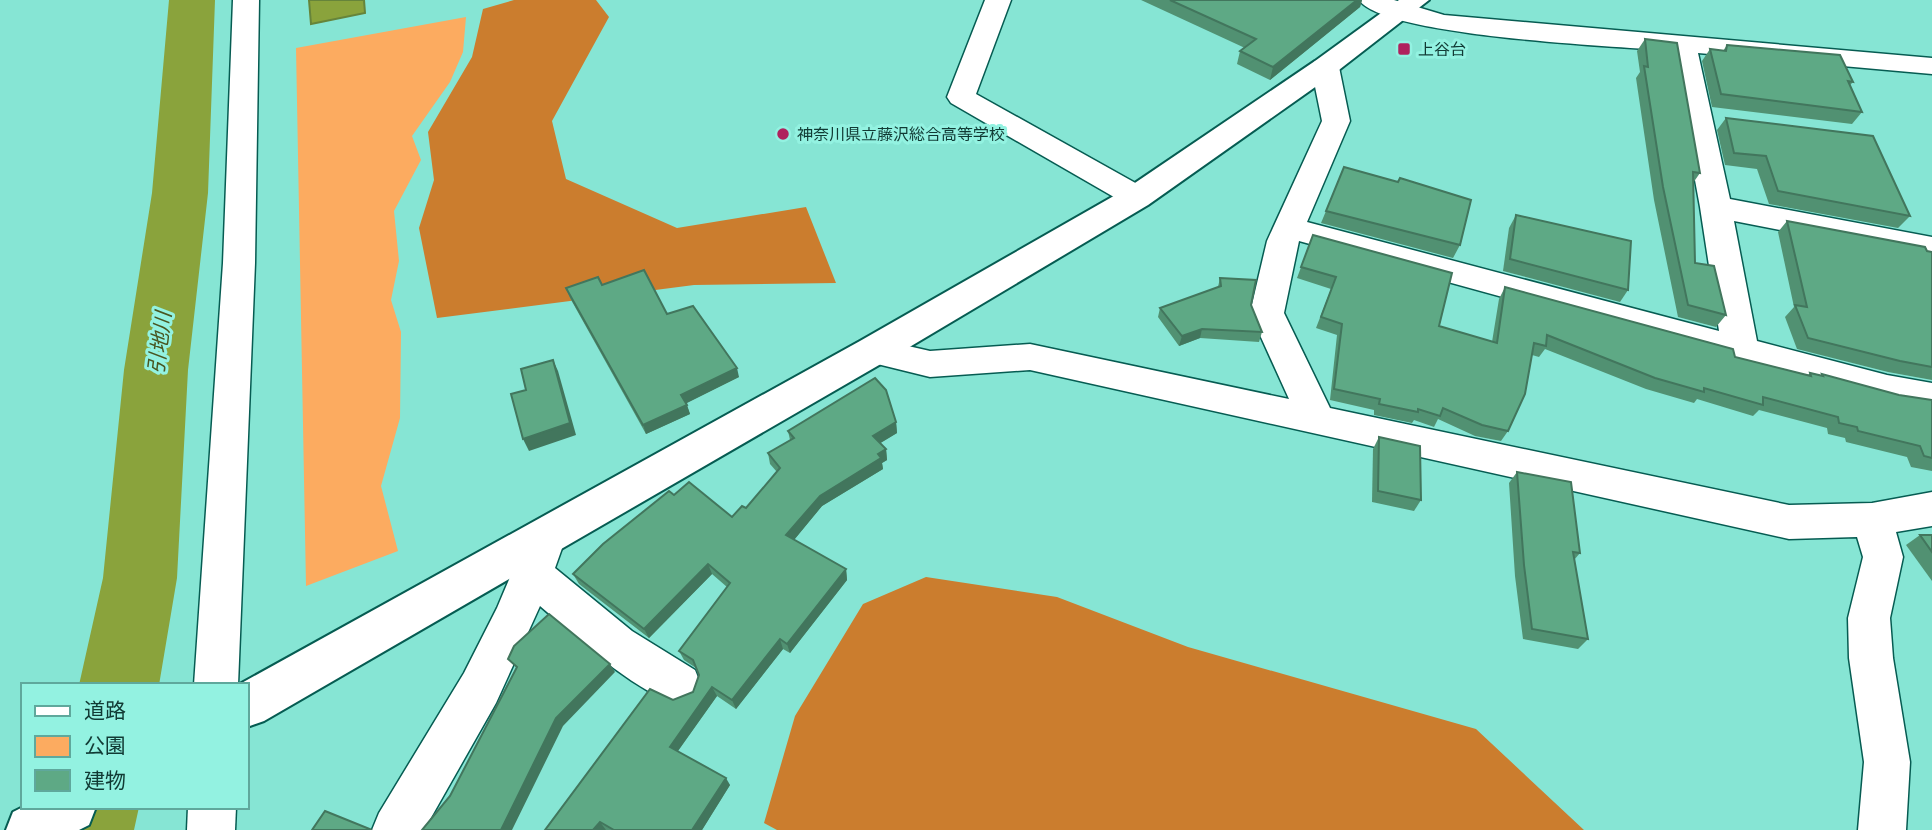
<svg xmlns="http://www.w3.org/2000/svg" width="1932" height="830" viewBox="0 0 1932 830" font-family="Raleway,'Noto Sans JP',sans-serif">
<rect width="100%" height="100%" fill="#86e5d4"/>
<path fill="#fcab60" d="M466,17L463,52L450,82L412,136L421,160L394,211L399,261L391,300L401,332L400,418L381,486L398,551L306,586L296,48Z"/>
<g fill="#cb7d2e">
<path d="M514,0H596L609,17L552,121L566,179L677,228L806,207L836,283L694,285L437,318L419,228L434,180L428,132L472,57L483,9Z"/>
<path d="M926,577L1057,597L1188,647L1476,729L1584,830H777L764,823L795,716L863,604Z"/>
</g>
<path fill="#8aa33c" stroke="#66843a" stroke-width="2" d="M309,0H364L365,13L311,24Z"/>
<g fill="none" stroke-linecap="round" stroke-linejoin="round">
<g fill="#8aa33c" fill-rule="evenodd">
<path d="M169,0H215L208,193L188,370L177,578L159,685H79L103,578L124,370L152,193Z"/>
<path d="M53,807H139L134,830H48Z"/>
</g>
<defs>
<g id="street">
<path d="M233,0H259L255,263L238,685H194L223,263Z"/>
<path d="M985,0H1011L976,94L1148,190L1152,197L1148,204L1137,207L1126,204L951,103L947,97Z"/>
<path d="M1359,0H1394L1444,15L1932,58V74L1698,53L1730,199L1932,237V262L1919,257L1734,221L1757,341L1887,375L1932,383V411L1887,403L1299,241L1284,313L1330,408L1789,505L1872,503L1932,492V526L1896,532L1903,557L1890,618L1893,658L1910,762L1906,830H1858L1864,762L1849,658L1848,618L1863,557L1857,537L1789,539L1030,370L930,377L861,360L855,351L861,342L873,338L930,351L1030,344L1289,399L1250,313L1267,241L1322,121L1311,67L1315,61L1325,59L1335,61L1339,67L1350,121L1307,222L1719,331L1700,207L1671,51C1618,46 1385,37 1359,0Z"/>
<path d="M546,520L560,525L566,537L555,568L632,631L695,670L701,685L695,700L679,706C626,685 582,642 540,606L496,703L424,830H372L379,813L464,673L497,608L532,525Z"/>
<path d="M188,807H236L235,830H187Z"/>
</g>
<g id="secondary">
<path d="M1399,0H1429L1335,73L1148,205L886,361L264,721L247,727V685H238L860,341L1126,189L1315,61Z"/>
<path d="M23,807H96L89,825L79,830H6L13,812Z"/>
</g>
</defs>
<use href="#street" stroke="#065c52" stroke-width="3"/>
<use href="#secondary" stroke="#065c52" stroke-width="4"/>
<use href="#street" fill="#fff" fill-rule="evenodd"/>
<use href="#secondary" fill="#fff" fill-rule="evenodd"/>
</g>
<g fill="#519172">
<path d="M1141,0H1362L1360,7L1270,80L1237,64L1240,51L1245,48Z"/>
<path d="M1645,39L1700,173L1693,183L1695,263L1726,315L1716,327L1678,317L1654,200L1636,78L1640,72L1637,51Z"/>
<path d="M1727,45L1853,82L1850,85L1862,112L1852,124L1712,107L1702,61L1710,49L1723,51Z"/>
<path d="M1726,118L1910,216L1898,228L1769,204L1757,169L1725,165L1717,130Z"/>
<path d="M1326,211L1460,245L1453,258L1321,223Z"/>
<path d="M1516,215L1628,290L1620,302L1503,271L1509,228Z"/>
<path d="M1787,221L1932,252V380L1888,372L1797,349L1785,317L1794,307L1778,232Z"/>
<path d="M1313,235L1439,326L1492,342L1499,299L1505,287L1735,357L1808,375L1810,373L1820,376L1822,374L1899,395L1932,400V471L1911,467L1907,457L1846,442L1845,438L1828,434L1827,428L1759,410L1753,416L1697,399L1694,403L1646,389L1545,349L1539,357L1532,355L1508,431L1501,441L1475,436L1438,419L1434,427L1414,420L1412,423L1374,415V410L1330,400L1337,335L1316,328L1331,289L1297,278Z"/>
<path d="M1220,278L1251,305L1262,332L1259,342L1200,338L1179,346L1158,317L1160,308L1218,287Z"/>
<path d="M602,285L667,314L739,377L686,403L690,414L646,434L570,298L566,288Z"/>
<path d="M896,422L897,433L880,443L886,449L887,460L882,463L883,469L822,506L794,540L846,569L847,580L790,653L783,649L736,709L717,696L678,751L730,785L702,830H545L673,700L693,692L699,675L696,668L684,660L679,651L727,587L712,574L649,638L579,584L573,574L674,495L732,517L746,508L777,472L770,464L768,453L790,440L788,431Z"/>
<path d="M1379,437L1421,500L1414,511L1372,502L1373,449Z"/>
<path d="M1517,472L1580,553L1574,560L1588,639L1578,649L1523,639L1515,576L1509,483Z"/>
<path d="M1920,535H1932V581L1906,545Z"/>
</g>
<g fill="#42765d">
<path d="M1357,0H1362L1360,7L1270,80L1273,67Z"/>
<path d="M1202,329L1200,338L1179,346L1182,336Z"/>
<path d="M553,360L558,371L576,435L529,451L523,439Z"/>
<path d="M737,368L739,377L685,404L681,395Z"/>
<path d="M687,405L690,414L646,434L643,425Z"/>
<path d="M896,422L897,433L874,447L873,436Z"/>
<path d="M886,449L887,460L882,463L883,469L822,506L789,546L786,535L820,496Z"/>
<path d="M708,564L712,574L649,638L644,629Z"/>
<path d="M846,569L847,580L790,653L787,644Z"/>
<path d="M780,639L783,649L736,709L732,700Z"/>
<path d="M610,664L615,672L563,726L512,830H501L556,718Z"/>
<path d="M712,687L717,696L675,755L670,747Z"/>
<path d="M726,778L730,785L702,830H692Z"/>
<path d="M600,822L606,830H593Z"/>
</g>
<g fill="#5ea985" stroke="#42765d" stroke-width="2">
<path d="M1170,0H1357L1273,67L1240,51L1256,39Z"/>
<path d="M1645,39L1677,43L1700,173L1693,172L1695,263L1714,266L1726,315L1688,305L1663,187L1644,66L1648,67Z"/>
<path d="M1727,45L1840,55L1853,82L1848,81L1862,112L1721,94L1710,49L1726,51Z"/>
<path d="M1726,118L1873,136L1910,216L1778,191L1766,156L1734,153Z"/>
<path d="M1344,167L1398,182L1400,178L1471,200L1460,245L1326,211Z"/>
<path d="M1516,215L1631,241L1628,290L1510,259Z"/>
<path d="M1787,221L1925,247L1927,251L1932,252V367L1900,361L1808,338L1795,305L1807,307Z"/>
<path d="M1313,235L1452,273L1439,326L1497,343L1505,287L1733,349L1735,357L1811,376L1810,373L1823,376L1822,374L1899,395L1932,400V458L1924,456L1920,446L1858,431L1857,427L1839,423L1838,417L1763,397V405L1704,388V392L1655,378L1547,335L1546,346L1534,343L1525,394L1508,431L1482,425L1443,408L1440,416L1418,409V412L1379,404L1380,399L1334,389L1342,324L1321,317L1336,277L1301,267Z"/>
<path d="M644,270L667,314L693,306L737,368L681,395L687,405L643,425L566,288L598,277L602,285Z"/>
<path d="M1220,278L1256,280L1251,305L1262,332L1202,329L1182,336L1160,308L1221,286Z"/>
<path d="M553,360L570,423L523,439L511,394L526,390L521,369Z"/>
<path d="M875,378L886,390L896,422L873,436L886,449L878,454L881,458L820,496L786,535L846,569L787,644L780,639L732,700L712,687L670,747L726,778L692,830H614L600,822L593,830H545L650,689L673,700L693,692L699,675L693,660L679,651L730,583L708,564L644,629L573,574L603,544L669,491L674,495L689,482L732,517L742,506L746,508L780,468L768,453L794,438L788,431Z"/>
<path d="M1379,437L1420,446L1421,500L1378,491Z"/>
<path d="M1517,472L1571,482L1580,553L1573,552L1588,639L1532,629L1524,565Z"/>
<path d="M1920,535H1932V552Z"/>
<path d="M549,614L610,664L556,718L501,830H422L450,796L517,667L508,659L514,646Z"/>
<path d="M325,811L372,830H312Z"/>
</g>
<g fill="#af225d" stroke="#93f2e1" stroke-width="2.5">
<rect x="1397" y="42" width="14" height="14" rx="3.5"/>
<circle cx="783" cy="134" r="7"/>
</g>
<g text-anchor="middle" stroke-width="6" stroke-linejoin="round" paint-order="stroke">
<g font-size="16" fill="#113a34" stroke="#93f2e1" text-anchor="start">
<text x="1418" y="55">上谷台</text>
<text x="797" y="140">神奈川県立藤沢総合高等学校</text>
</g>
<g font-size="21" font-style="italic" fill="#495621" stroke="#93f2e1">
<text transform="translate(160 343) rotate(-83)" y="7">引地川</text>
</g>
</g>
<rect x="21" y="683" width="228" height="126" fill="#93f2e1" stroke="#5fa89c" stroke-width="2"/>
<rect x="35" y="706" width="35" height="10" fill="#ffffff" stroke="#5fa89c" stroke-width="2"/>
<text x="84" y="718" font-size="21" fill="#113a34">道路</text>
<rect x="35" y="736" width="35" height="21" fill="#fcab60" stroke="#5fa89c" stroke-width="2"/>
<text x="84" y="753" font-size="21" fill="#113a34">公園</text>
<rect x="35" y="770" width="35" height="21" fill="#5ea985" stroke="#5fa89c" stroke-width="2"/>
<text x="84" y="788" font-size="21" fill="#113a34">建物</text>
</svg>
